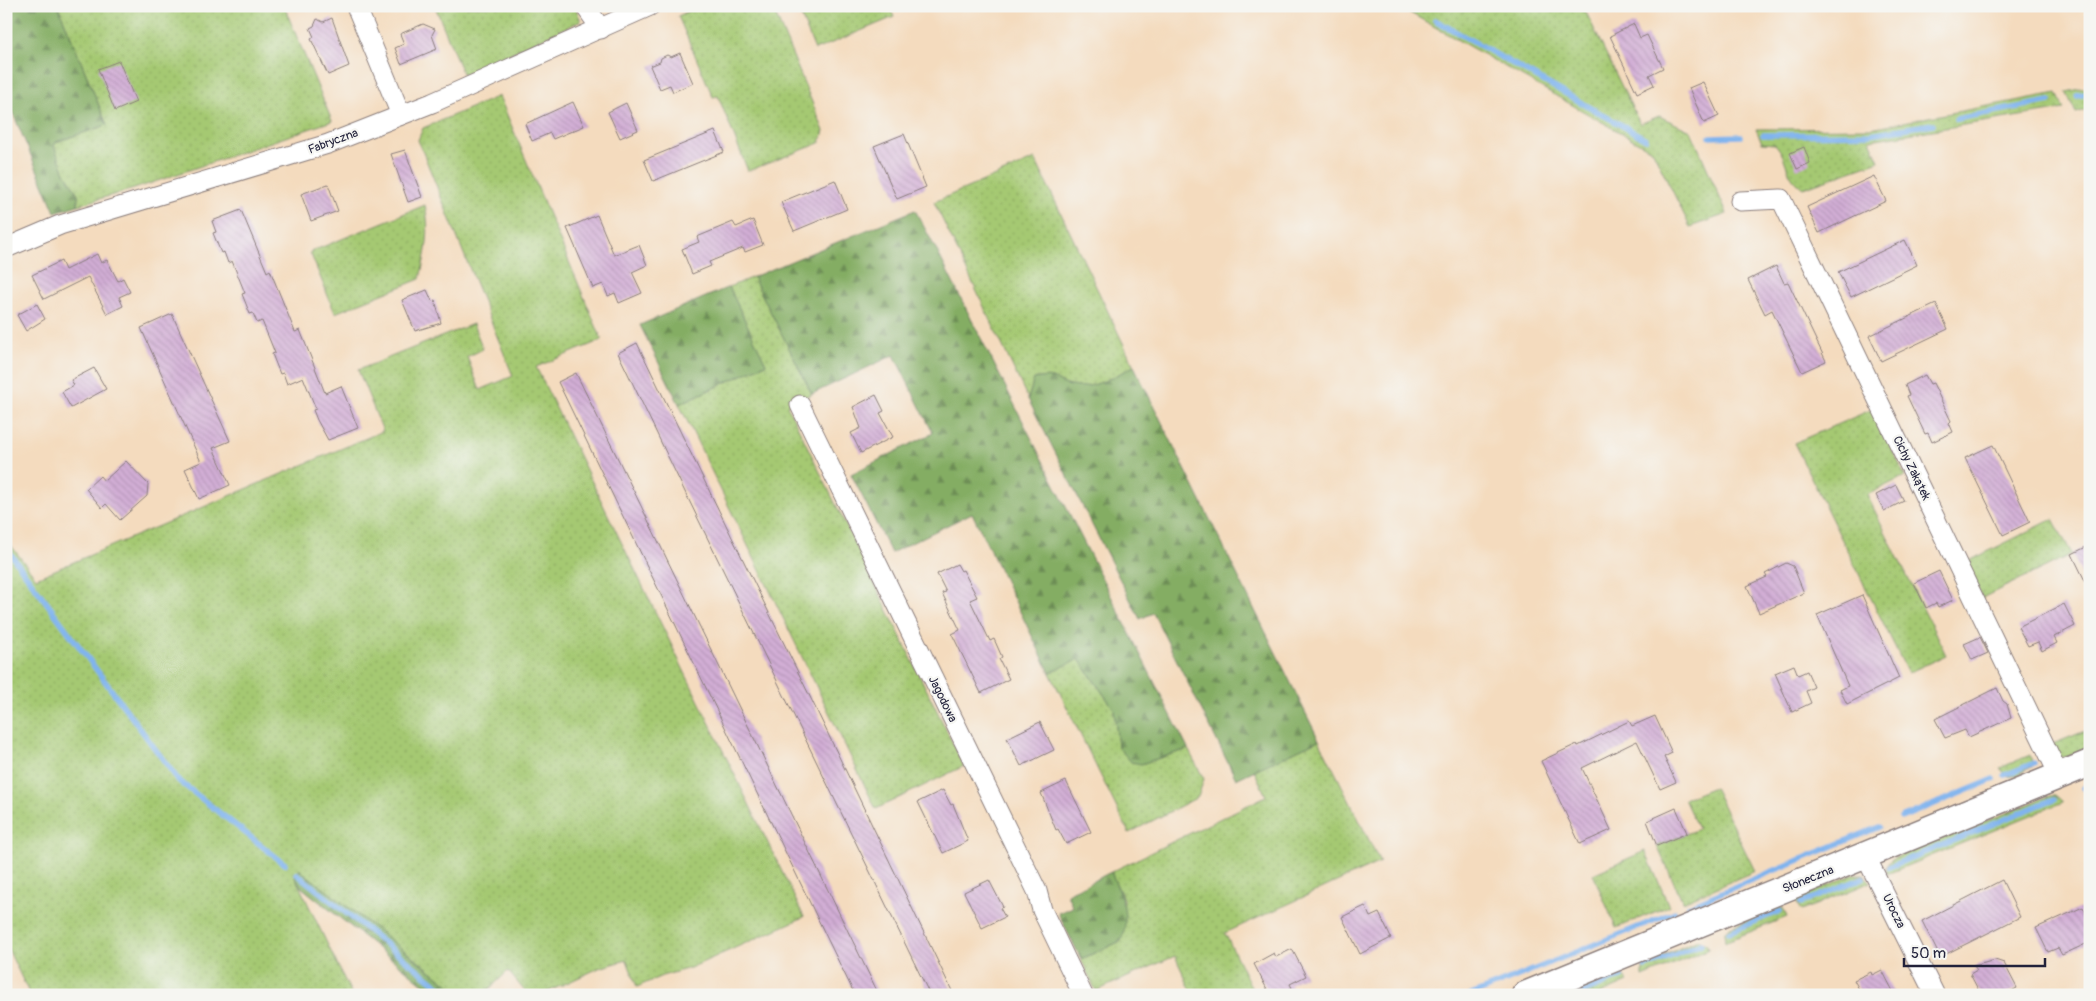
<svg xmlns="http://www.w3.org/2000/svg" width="2096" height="1001" viewBox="0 0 2096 1001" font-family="Pangolin,sans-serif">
<defs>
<pattern id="grass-dots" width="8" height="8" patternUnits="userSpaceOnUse" patternTransform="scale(1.25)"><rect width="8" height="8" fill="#a5c972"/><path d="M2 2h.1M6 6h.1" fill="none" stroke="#8eac64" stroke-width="1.8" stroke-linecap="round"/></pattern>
<pattern id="forest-firs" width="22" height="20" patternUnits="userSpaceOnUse" patternTransform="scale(1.25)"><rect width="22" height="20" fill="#84ad64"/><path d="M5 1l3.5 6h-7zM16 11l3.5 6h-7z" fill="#6c8c54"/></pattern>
<pattern id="building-back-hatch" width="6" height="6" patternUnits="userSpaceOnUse" patternTransform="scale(1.25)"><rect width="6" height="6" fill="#d2aed5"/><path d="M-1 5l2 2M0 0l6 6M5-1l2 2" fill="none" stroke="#b495b8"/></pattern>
</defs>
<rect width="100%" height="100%" fill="#f6f6f2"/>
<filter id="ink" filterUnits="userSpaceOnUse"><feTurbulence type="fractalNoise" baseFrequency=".02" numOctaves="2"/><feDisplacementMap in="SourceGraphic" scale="10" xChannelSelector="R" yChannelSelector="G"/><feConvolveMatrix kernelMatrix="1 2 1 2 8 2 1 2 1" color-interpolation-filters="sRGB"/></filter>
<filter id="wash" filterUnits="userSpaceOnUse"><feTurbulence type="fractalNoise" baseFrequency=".0096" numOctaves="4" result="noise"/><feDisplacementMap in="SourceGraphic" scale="20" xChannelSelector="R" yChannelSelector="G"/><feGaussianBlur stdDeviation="1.12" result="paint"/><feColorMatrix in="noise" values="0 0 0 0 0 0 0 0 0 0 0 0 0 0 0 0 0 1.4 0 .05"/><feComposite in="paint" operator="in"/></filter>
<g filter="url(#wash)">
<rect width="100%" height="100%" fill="#f4dbbe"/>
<g fill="url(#grass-dots)" stroke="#647656">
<path d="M58,6H284L332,121L134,189L78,205V194L65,173L54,146L56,142L107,125Z"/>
<path d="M435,6H575L581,21L463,75Z"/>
<path d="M700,6H772L824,131L820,143L748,171L718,96L713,97L678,16Z"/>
<path d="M797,6H889L894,17L815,50Z"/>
<path d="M1398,6H1583L1640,124L1659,116L1691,131L1727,214L1690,227L1653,151Z"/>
<path d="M2090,87V109L2076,113L2066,92Z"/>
<path d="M2057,93L2064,109L1870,140L1879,161L1803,188C1783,174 1789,159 1775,144L1762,143L1756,129L1871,128Z"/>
<path d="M499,96L602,340L536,367L804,917L690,968L662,976L637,987L627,960L599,968L541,995H528L508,971L483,995H462L300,870L295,877L352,995H30L6,945V539L36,578L383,431L358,370L473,324L483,349L467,357L480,390L513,376L418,140L423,128Z"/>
<path d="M1035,159L1134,366C1116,375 1092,391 1071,386C1052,382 1059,374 1034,379L1028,399L934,202Z"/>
<path d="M425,205C431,233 426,252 420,279L335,313L310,252Z"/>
<path d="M753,277L812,394L787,405L964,766L876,809L679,404L766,364L729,287Z"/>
<path d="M1873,409L1905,476L1867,495L1946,655L1908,673L1794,443Z"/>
<path d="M2053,519L2072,554L1982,598L1965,563Z"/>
<path d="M1078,658L1114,709L1118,747L1141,764L1188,749L1204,779L1198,797L1129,833L1050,673Z"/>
<path d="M2090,729V746L2068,757H2057L2053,744Z"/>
<path d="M1319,740L1380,862L1225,933L1255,995H1193L1175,956L1096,991L1081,959L1121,941L1124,901L1111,872L1266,796L1254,770Z"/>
<path d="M2030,755L2033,766L2018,775L2008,777L2000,768Z"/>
<path d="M1714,787L1755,871L1683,902L1657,846L1698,829L1684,799Z"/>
<path d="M2051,795H2055L2063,802L1887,874L1886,866L1892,859Z"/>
<path d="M1645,851L1669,906L1616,928L1593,874Z"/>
<path d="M1852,875H1864L1871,882L1801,911L1796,901L1798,898Z"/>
<path d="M1779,907L1783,908L1787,917L1725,942L1724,932L1728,928Z"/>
<path d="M1698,940L1706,944L1709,949L1643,977V965Z"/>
<path d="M1621,974L1628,982L1598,995H1565Z"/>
</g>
<g fill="url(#forest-firs)" stroke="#536850">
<path d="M6,6H58L107,125L56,142L54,146L65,173L78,194V205L55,212L6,97Z"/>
<path d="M915,210L937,251L1188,749L1141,764L1131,762L1118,747L1114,709L1079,659L1050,673L972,513L891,553L851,474L933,433L894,355L812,394L753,277Z"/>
<path d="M729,287L766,364L679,404L640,325Z"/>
<path d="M1134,366L1319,740L1236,779L1153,613L1140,619L1028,399L1034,379C1059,374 1052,382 1071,386C1092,391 1116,375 1134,366Z"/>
<path d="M300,869V870L462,995H437L301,887L295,877Z"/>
<path d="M1111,872C1121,895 1131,916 1121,941L1081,959L1058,913L1073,907L1067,894Z"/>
</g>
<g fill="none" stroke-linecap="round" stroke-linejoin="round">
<g stroke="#80b4ee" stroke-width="5.5">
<path d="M1408,6L1415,10"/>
<path d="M1435,20L1646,139"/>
<path d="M2077,96L2090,93"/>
<path d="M1956,119L2050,101"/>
<path d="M1763,135L1870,134L1933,124"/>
<path d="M1710,137L1741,136"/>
<path d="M6,548L179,781L285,864"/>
<path d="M2005,775L2034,763"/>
<path d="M2083,788L2090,785"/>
<path d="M1901,818L1994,779"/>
<path d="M1889,867L2054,799"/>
<path d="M297,874L450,995"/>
<path d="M1801,903L1863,878"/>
<path d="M1689,906L1879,827"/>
<path d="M1729,932L1780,911"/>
<path d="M1645,967L1701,944"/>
<path d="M1471,995L1675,912"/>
<path d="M1577,995L1621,977"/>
</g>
</g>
<g id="blocks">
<g fill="url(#building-back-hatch)">
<path d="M332,18L349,66L328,75L311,39L314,37L310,28L314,26L317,19L323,22Z"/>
<path d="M423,24L435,29L432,35L437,49L401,64L395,48L404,44L400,34Z"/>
<path d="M1634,24L1640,38L1647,35L1663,68L1649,75L1654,85L1637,93L1610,36Z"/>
<path d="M680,53L693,83L673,92L670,85L660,89L650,66L660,62L661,58L667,55L671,57Z"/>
<path d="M119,61L136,102L115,111L98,69Z"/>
<path d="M1703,82L1719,116L1704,123L1689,88Z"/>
<path d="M573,102L584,126L553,139L550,133L532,141L525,124Z"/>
<path d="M626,103L638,130L620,138L608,112Z"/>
<path d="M715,131L724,152L653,181L644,160Z"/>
<path d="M904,134L926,187L897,199L874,146Z"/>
<path d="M1804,147L1810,163L1797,169L1790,153Z"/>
<path d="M405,150L422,197L408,202L391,154Z"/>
<path d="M1874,176L1886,201L1819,233L1807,207Z"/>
<path d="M835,180L847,209L794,231L781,202Z"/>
<path d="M328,184L338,211L311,221L301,194Z"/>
<path d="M241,210L267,272L270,270L295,332L300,330L325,393L341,386L358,428L328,440L317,420L313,410L316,409L303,377L287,384L283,373L280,374L272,354L275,353L262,321L257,323L253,313L250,314L242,294L245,293L232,261L228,263L224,252L221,253L213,233L216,232L212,221Z"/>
<path d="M597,215L614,255L639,245L647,265L632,272L642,293L619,303L615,293L608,296L603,284L593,288L567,228Z"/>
<path d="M753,220L763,245L745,252L743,248L709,262L711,266L692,274L682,249L699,242L697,237L733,222L736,227Z"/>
<path d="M1905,240L1917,265L1851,297L1838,272Z"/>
<path d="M97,254L101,263L107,260L118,281L123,278L130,292L119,297L123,306L107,314L88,277L44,299L32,275L61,261L65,270Z"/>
<path d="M1776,266L1784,283L1788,282L1826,361L1802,372L1772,310L1765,314L1748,280Z"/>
<path d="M427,290L432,301L435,300L441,323L415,331L402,300Z"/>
<path d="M37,304L45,319L26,331L17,315Z"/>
<path d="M1936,304L1948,329L1881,361L1869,336Z"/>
<path d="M172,314L230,441L213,448L230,485L199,499L185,469L201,462L141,328Z"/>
<path d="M637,343L816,709L954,995H930L685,492L618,353Z"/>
<path d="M94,368L106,389L71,408L62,392L74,385L71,380Z"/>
<path d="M576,373L644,512L879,995H855L828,940L558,382Z"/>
<path d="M1925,375L1930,384L1933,383L1951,421L1949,423L1953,432L1932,442L1928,433L1925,434L1907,396L1909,395L1905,385Z"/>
<path d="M876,395L884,411L880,413L893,437L861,453L851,433L861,428L853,407Z"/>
<path d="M1993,445L2030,522L2003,535L1965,458Z"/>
<path d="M126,461L148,484L147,496L120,520L106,504L102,508L86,489L100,476L104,481Z"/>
<path d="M1896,485L1904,501L1884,511L1876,495Z"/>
<path d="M2090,545V591L2072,554Z"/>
<path d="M1786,563L1793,566L1804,593L1759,613L1747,586L1767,577L1765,574Z"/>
<path d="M957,564L961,571L963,570L977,597L970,600L990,641L994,639L1002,657L999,659L1009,679L981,693L952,634L960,630L942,593L946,592L937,574Z"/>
<path d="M1939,571L1953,600L1938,607L1936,603L1926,608L1914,583Z"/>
<path d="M1862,595L1899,678L1847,704L1840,690L1848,686L1817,615Z"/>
<path d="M2064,604L2075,626L2054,637L2057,643L2042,651L2038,642L2028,646L2018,627Z"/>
<path d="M1980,637L1988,653L1972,660L1964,644Z"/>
<path d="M1794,665L1798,675L1807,671L1814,687L1806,691L1811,703L1792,712L1775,673Z"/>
<path d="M1997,688L2003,701L2007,704L2011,718L1969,737L1965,730L1945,738L1935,719Z"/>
<path d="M1655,716L1672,753L1664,757L1676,782L1660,789L1637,741L1582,768L1611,830L1580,844L1541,761L1577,744L1578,746L1629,721L1632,726Z"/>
<path d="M1040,722L1054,750L1021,766L1007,738Z"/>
<path d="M1066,781L1091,832L1066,844L1058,829L1056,830L1041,793Z"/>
<path d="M943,790L951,805L953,804L968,841L943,853L918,802Z"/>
<path d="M1676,808L1687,833L1657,846L1647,821Z"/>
<path d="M989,880L1003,907L1000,908L1005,917L982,928L964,892Z"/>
<path d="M2002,880L2020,917L1940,957L1922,921Z"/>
<path d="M1365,906L1370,917L1379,913L1391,938L1360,954L1342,917Z"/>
<path d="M2083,907L2090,921V942L2062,955L2058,948L2048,952L2036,928Z"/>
<path d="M1292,949L1306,976L1290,984L1292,988L1278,995H1270L1254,964L1274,953L1276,957Z"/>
<path d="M1995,960L2004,963L2017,988L2004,995H1981L1970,974L1977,970L1974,966Z"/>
<path d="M1882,970L1895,995H1862L1854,980L1871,972L1872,975Z"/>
</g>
</g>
</g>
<g filter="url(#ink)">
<use href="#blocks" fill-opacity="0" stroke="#8b7e7c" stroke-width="1"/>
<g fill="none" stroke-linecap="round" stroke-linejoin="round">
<defs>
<g id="minor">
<path d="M356,6L401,115"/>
<path d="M585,6L601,29"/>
<path d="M1740,201L1781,199L2059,775"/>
<path d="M6,248L60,225L328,144L432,103L650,6"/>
<path d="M800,405L1037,891L1042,910L1083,995"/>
<path d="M1865,855L1935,995"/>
</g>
<path id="secondary" d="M1525,995L2090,763"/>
</defs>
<use href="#minor" stroke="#8b7e7c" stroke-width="21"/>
<use href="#secondary" stroke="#8b7e7c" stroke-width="29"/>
<use href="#minor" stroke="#fff" stroke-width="19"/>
<use href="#secondary" stroke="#fff" stroke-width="26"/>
</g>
</g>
<g text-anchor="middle" stroke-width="4.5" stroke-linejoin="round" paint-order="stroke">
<g font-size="12" fill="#22223b" stroke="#f6f6f2">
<text transform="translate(333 141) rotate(-20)" y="4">Fabryczna</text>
<text transform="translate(1912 468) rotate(64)" y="4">Cichy Zakątek</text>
<text transform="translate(943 699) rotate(64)" y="4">Jagodowa</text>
<text transform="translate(1808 879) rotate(-22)" y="4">Słoneczna</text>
<text transform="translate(1894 911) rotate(64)" y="4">Urocza</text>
</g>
</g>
<rect width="2096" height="1001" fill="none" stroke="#f6f6f2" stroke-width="25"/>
<path d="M1904 958v8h141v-8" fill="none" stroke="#22223b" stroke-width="2.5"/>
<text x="1911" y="958" font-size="15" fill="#22223b" stroke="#f6f6f2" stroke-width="4" paint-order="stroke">50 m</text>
</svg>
